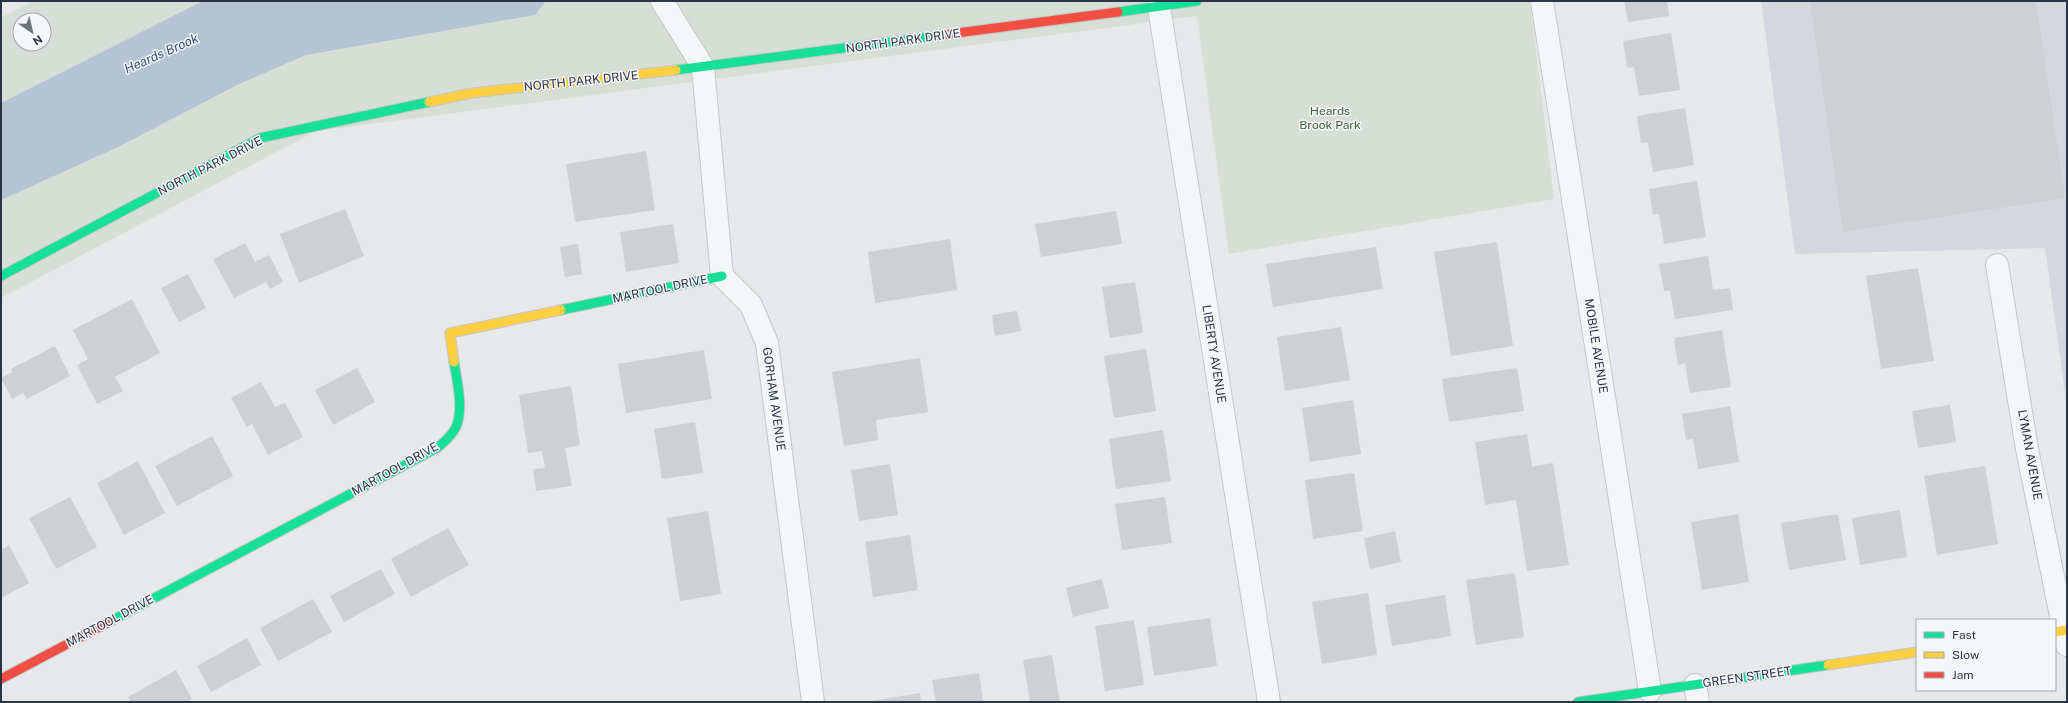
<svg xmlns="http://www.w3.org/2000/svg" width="2068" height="703" viewBox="0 0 2068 703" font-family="'Public Sans',sans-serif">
<rect width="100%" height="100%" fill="#e6e8ea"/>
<path fill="#d4d7dd" d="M1761,1H2067V407L2045,248L1795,254Z"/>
<path fill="#d6ded6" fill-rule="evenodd" d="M34,1H1530L1554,199L1229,254L1197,16L316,131L1,298V18ZM20,20H44V44H20Z"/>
<path fill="#b4c4d5" d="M203,1H546L535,15L306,55L239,84L118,147L1,200V103Z"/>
<g fill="#ced0d3">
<path d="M1624,1H1667L1669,16L1628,22Z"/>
<path d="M1810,1H2036L2065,198L1843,232Z"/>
<path d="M1671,33L1680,90L1639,96L1634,67L1627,68L1623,41Z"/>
<path d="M1685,108L1694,165L1653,172L1648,142L1641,143L1637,116Z"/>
<path d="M646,151L655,210L575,222L566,164Z"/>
<path d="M1697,181L1706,237L1664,244L1659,214L1653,215L1649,189Z"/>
<path d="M345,209L364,256L299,283L280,234Z"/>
<path d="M1116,211L1122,244L1041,257L1035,224Z"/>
<path d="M673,224L679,263L626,272L620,232Z"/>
<path d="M950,239L957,290L875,303L868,252Z"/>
<path d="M1497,242L1513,346L1451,356L1434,252Z"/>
<path d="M245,243L255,262L269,255L283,282L270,289L266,282L234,298L213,259Z"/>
<path d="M578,244L582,274L565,277L560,247Z"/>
<path d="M1376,247L1383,289L1273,307L1266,264Z"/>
<path d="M1708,256L1713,290L1730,288L1733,310L1675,319L1670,290L1664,291L1659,264Z"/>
<path d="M1918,268L1934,361L1881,369L1866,276Z"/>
<path d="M188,274L206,308L179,322L161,288Z"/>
<path d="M1135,282L1143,333L1110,338L1102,287Z"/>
<path d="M132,299L160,353L115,377L123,391L97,404L77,365L88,359L73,330Z"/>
<path d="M1017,311L1021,331L995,336L992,315Z"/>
<path d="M1341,327L1350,380L1285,391L1277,337Z"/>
<path d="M1722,330L1731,387L1690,393L1685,363L1678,365L1674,338Z"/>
<path d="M55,346L70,376L27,399L23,393L12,399L1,378L12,372L11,369Z"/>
<path d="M1146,349L1156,411L1114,418L1104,356Z"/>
<path d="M704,350L712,399L626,413L618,364Z"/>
<path d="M920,358L928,412L876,420L878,440L844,446L832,372Z"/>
<path d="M357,368L375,402L333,425L315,390Z"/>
<path d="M1517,368L1524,411L1449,422L1442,379Z"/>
<path d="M261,382L275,407L285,403L303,437L268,455L252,424L247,427L231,398Z"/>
<path d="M571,386L580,445L565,448L572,486L536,491L533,469L545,468L542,451L528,453L519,395Z"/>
<path d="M1353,400L1361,454L1310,462L1302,408Z"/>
<path d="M1950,405L1956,442L1918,448L1912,411Z"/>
<path d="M1730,406L1739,462L1698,469L1693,439L1686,440L1682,414Z"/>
<path d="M695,422L703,473L662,479L654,429Z"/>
<path d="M1163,430L1171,481L1116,489L1109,439Z"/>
<path d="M1527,434L1532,467L1553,463L1569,565L1527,571L1516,500L1485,505L1475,442Z"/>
<path d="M212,436L233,476L177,506L155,466Z"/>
<path d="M138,461L165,513L124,535L97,483Z"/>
<path d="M890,464L898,515L859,521L851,470Z"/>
<path d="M1985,466L1998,544L1937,555L1924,476Z"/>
<path d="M1354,473L1363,531L1313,539L1305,480Z"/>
<path d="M70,497L97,547L56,569L29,518Z"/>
<path d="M1165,497L1172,543L1122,550L1115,504Z"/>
<path d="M1900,510L1907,557L1860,565L1852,518Z"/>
<path d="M708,511L721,594L680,601L667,518Z"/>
<path d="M1738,514L1749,582L1702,590L1691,522Z"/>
<path d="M1838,514L1846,560L1789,570L1781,523Z"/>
<path d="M448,528L469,565L411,597L391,559Z"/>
<path d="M1395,531L1401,562L1370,569L1364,538Z"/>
<path d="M910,535L918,590L873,597L865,542Z"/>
<path d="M9,545L29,583L1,598V550Z"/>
<path d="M381,569L395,594L344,622L330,596Z"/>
<path d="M1515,573L1524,637L1476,645L1466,580Z"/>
<path d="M1102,579L1109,608L1073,617L1066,588Z"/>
<path d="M1368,593L1377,655L1322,664L1312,602Z"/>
<path d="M1445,595L1451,636L1392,646L1385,605Z"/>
<path d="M313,599L332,632L278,661L260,628Z"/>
<path d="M1210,618L1217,666L1154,676L1147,627Z"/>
<path d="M1134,620L1144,685L1105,691L1095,626Z"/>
<path d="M247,638L261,665L211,692L197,666Z"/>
<path d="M1052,655L1060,702H1030L1023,660Z"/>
<path d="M176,670L192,699L187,702H131L128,697Z"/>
<path d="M979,673L983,702H936L932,680Z"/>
<path d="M920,693L921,702H872V701Z"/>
</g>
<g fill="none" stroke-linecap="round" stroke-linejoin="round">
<defs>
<g id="street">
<path d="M662,1L703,67L722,276L751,305L767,343L813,702"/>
<path d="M1542,1L1650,691"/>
<path d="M1159,7L1269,702"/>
<path d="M1997,265L2027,449L2067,645"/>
<path d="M1695,685L1698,702"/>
</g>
<g id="fast">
<path d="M1118,12L1197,1"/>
<path d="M676,70L942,35"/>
<path d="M1,276L260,138L429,102"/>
<path d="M561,310L722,276"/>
<path d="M111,621L437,448C444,442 452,436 456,427C464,409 457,381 454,362"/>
<path d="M1578,702L1828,665"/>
</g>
<g id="slow">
<path d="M429,102L472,93L676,70"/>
<path d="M454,362L450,333L561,310"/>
<path d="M2055,632L2067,630"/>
<path d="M1828,665L1917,652"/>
</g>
<g id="jam">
<path d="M942,35L1118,12"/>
<path d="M1,679L111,621"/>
</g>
</defs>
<use href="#street" stroke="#c4c6c8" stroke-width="24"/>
<use href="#fast" stroke="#c4c6c8" stroke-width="11"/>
<use href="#slow" stroke="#c4c6c8" stroke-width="11"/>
<use href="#jam" stroke="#c4c6c8" stroke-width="11"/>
<use href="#street" stroke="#f5f6f7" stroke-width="22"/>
<use href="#fast" stroke="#16e098" stroke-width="9"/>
<use href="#slow" stroke="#ffcf43" stroke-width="9"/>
<use href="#jam" stroke="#f24e42" stroke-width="9"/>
</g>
<g text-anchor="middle" stroke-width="3" stroke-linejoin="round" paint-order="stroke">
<g font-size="12" fill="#2b3445" stroke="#f4f6f9">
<text transform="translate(903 41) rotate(-8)" y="4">NORTH PARK DRIVE</text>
<text transform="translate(581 81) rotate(-6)" y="4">NORTH PARK DRIVE</text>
<text transform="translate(210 166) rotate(-27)" y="4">NORTH PARK DRIVE</text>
<text transform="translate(660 289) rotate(-12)" y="4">MARTOOL DRIVE</text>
<text transform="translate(1596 346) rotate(81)" y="4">MOBILE AVENUE</text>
<text transform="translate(1214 354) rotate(81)" y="4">LIBERTY AVENUE</text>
<text transform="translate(774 399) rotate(82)" y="4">GORHAM AVENUE</text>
<text transform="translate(2030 455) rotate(80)" y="4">LYMAN AVENUE</text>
<text transform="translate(395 469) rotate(-29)" y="4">MARTOOL DRIVE</text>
<text transform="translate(110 621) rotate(-28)" y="4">MARTOOL DRIVE</text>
<text transform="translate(1747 677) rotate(-8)" y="4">GREEN STREET</text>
</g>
<g font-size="12" fill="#3f6138" stroke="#f4f6f9">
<text x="1330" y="115">Heards<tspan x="1330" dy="14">Brook Park</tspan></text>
</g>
<g font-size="13" font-style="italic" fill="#34527a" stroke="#f4f6f9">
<text transform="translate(161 53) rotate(-24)" y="5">Heards Brook</text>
</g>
</g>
<rect width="2068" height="703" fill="none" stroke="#2b3445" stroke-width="4"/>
<rect x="1916" y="619" width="140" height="72" fill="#f4f6f9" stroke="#a4a8b1"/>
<rect x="1924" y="632" width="20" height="6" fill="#16e098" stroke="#a4a8b1"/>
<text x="1952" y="639" font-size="12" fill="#2b3445">Fast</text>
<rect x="1924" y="652" width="20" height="6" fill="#ffcf43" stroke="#a4a8b1"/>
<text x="1952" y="659" font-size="12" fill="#2b3445">Slow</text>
<rect x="1924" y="672" width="20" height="6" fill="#f24e42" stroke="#a4a8b1"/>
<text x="1952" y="679" font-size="12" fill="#2b3445">Jam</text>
<g transform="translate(32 32) rotate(146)"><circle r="19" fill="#f4f6f9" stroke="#a4a8b1"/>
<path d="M0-3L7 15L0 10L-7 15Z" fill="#6c737f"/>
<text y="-6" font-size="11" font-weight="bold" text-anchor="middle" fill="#2b3445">N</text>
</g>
</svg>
